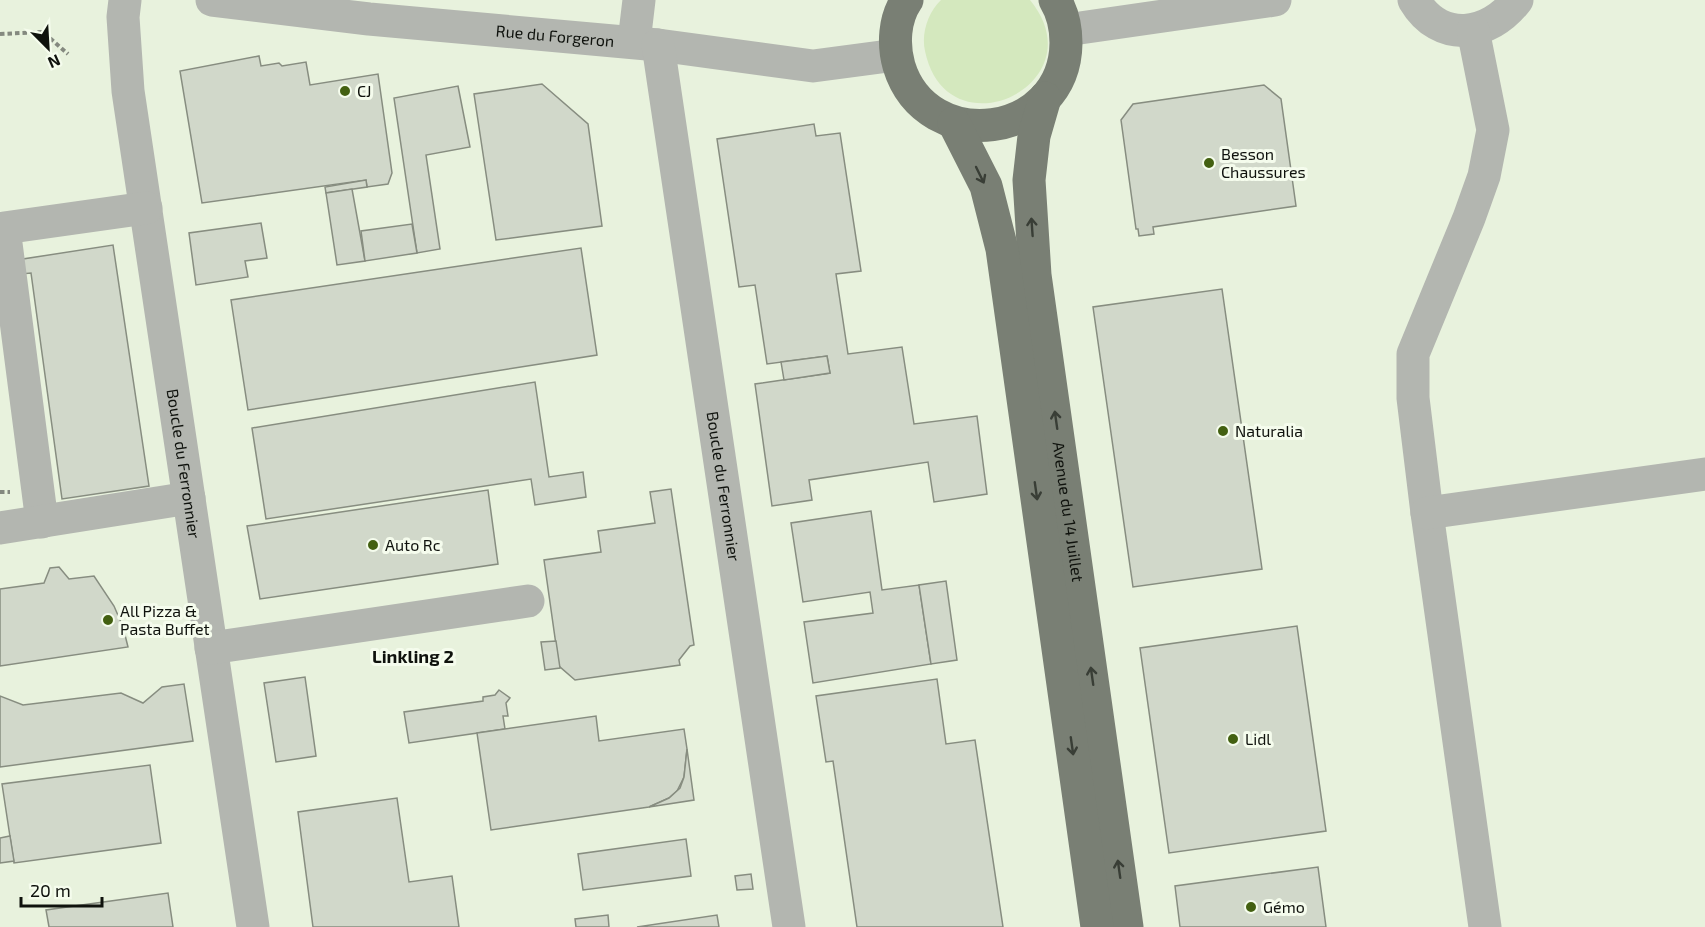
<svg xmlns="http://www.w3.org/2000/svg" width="1705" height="927" viewBox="0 0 1705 927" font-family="'Exo 2',sans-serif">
<rect width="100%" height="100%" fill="#f5fced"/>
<rect fill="#e8f2dd" x="0" y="0" width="1705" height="927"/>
<path fill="#d4e8be" d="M941,0H1030C1099,84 947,156 925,51C921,34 928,12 941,0Z"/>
<g fill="#d1d8ca" stroke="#878d80" stroke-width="1.5">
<path d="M259,56L261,66L279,63L282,66L306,62L310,85L378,74L392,173L388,184L367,187L366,180L202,203L180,71Z"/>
<path d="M542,84L588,124L602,226L496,240L474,94Z"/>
<path d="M1264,85L1281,99L1296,206L1153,227L1154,234L1139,236L1138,229H1136L1121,120L1133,104Z"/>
<path d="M458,86L470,147L426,155L440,249L417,253L394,98Z"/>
<path d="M814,124L816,136L840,133L861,271L836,274L848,354L902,347L914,424L977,416L987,494L934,502L928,462L809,480L812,500L772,506L755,384L830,373L827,356L767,364L755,285L739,287L717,139Z"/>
<path d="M366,180L367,187L326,193L325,187Z"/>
<path d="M352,189L365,261L337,265L326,193Z"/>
<path d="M261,223L267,258L245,261L248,277L196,285L189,233Z"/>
<path d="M412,224L417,253L365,261L361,231Z"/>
<path d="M113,245L149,486L62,499L31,273L21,274L23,259Z"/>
<path d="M581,248L597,355L248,410L231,300Z"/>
<path d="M1222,289L1262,569L1133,587L1093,307Z"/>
<path d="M827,356L830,373L784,380L781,362Z"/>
<path d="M535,382L549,477L583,472L586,497L535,505L531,479L266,519L252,428Z"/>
<path d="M671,489L694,645L690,646L679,660L680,665L575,680L559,666L544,560L601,552L598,531L655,523L650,492Z"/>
<path d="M488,490L498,564L260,599L247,526Z"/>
<path d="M871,511L882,590L919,585L931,664L813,683L804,622L873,613L870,592L803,602L791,523Z"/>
<path d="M59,567L69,579L94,576L114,606L123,627L128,647L0,666V589L44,583L50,568Z"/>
<path d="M946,581L957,660L931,664L919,585Z"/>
<path d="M1297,626L1326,831L1169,853L1140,648Z"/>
<path d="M556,641L560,668L545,670L541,642Z"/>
<path d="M305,677L316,756L276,762L264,683Z"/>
<path d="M937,679L946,744L975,740L1003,927H857L833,761L826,762L816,696Z"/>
<path d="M184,684L193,741L0,767V696L23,705L121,693L143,703L162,687Z"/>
<path d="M499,690L510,698L506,703L508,716H503L505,729L409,743L404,712L483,701V697L495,695Z"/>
<path d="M596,716L599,741L684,729L687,749L684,777L677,791L669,798L649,807L491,830L477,733Z"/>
<path d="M687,749L694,800L649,807L669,798L680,788L684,777Z"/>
<path d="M150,765L161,843L14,863L2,784Z"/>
<path d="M397,798L409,882L452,876L459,927H313L298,812Z"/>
<path d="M10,836L14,861L0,863V838Z"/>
<path d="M686,839L691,876L583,890L578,854Z"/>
<path d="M1318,867L1326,927H1180L1175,886Z"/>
<path d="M751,874L753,889L737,890L735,876Z"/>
<path d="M168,893L173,927H49L46,910Z"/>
<path d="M608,915L609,927H576L575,919Z"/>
<path d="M717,915L719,927H637Z"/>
</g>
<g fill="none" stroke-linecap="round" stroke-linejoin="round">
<g stroke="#84897f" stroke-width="4" stroke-dasharray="4.5 3" stroke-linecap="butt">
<path d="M0,34L43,32L68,54"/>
<path d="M0,492H10"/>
</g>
<g stroke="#b3b6b0" stroke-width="33">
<path id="s1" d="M125,0L123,17L128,91L253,927"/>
<path id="s2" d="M212,0L369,19L658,45L813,66L896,55"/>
<path d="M1414,0C1440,44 1489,37 1517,0"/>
<path d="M1066,30L1275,0"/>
<path d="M1473,30L1493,130L1484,176L1469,218L1413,354V398L1427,513L1485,927"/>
<path d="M634,42L639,0"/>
<path id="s3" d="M658,45L789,927"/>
<path d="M1427,513L1705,474"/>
<path d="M42,522L4,228L146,208"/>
<path d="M0,528L189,498"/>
<path d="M211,648L528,601"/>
</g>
<g stroke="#797f74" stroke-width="33">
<path d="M907,0C894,19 893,45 899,66C927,157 1065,139 1066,43C1066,28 1063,13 1055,0"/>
<path id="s4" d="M1045,98L1034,136L1029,180L1035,275L1127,927"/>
<path d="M954,123L986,186L1002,249L1097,927"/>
</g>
</g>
<defs><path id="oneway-shaft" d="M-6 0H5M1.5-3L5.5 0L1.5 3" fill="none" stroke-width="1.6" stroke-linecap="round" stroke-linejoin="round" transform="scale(1.5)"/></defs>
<g stroke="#393e36">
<use href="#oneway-shaft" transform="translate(980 175) rotate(64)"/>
<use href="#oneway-shaft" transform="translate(1032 227) rotate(-94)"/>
<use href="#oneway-shaft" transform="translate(1056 420) rotate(-98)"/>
<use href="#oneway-shaft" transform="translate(1036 491) rotate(82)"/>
<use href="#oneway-shaft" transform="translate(1092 676) rotate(-98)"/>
<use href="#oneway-shaft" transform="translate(1072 746) rotate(82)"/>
<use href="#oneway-shaft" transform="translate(1119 869) rotate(-98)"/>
</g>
<g fill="#436011" stroke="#f5fced" stroke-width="2">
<circle cx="345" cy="91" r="6"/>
<circle cx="1209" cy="163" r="6"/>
<circle cx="1223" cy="431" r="6"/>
<circle cx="373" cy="545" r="6"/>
<circle cx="108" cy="620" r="6"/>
<circle cx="1233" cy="739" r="6"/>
<circle cx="1251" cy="907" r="6"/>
</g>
<g text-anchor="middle" stroke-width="6" stroke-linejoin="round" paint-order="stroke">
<g font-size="16" fill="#0f120d" stroke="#f5fced">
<text dy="6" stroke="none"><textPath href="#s2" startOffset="345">Rue du Forgeron</textPath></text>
<text dy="6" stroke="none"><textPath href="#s1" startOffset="468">Boucle du Ferronnier</textPath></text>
<text dy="6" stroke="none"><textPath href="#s3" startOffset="446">Boucle du Ferronnier</textPath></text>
<text dy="6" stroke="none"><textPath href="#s4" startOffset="418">Avenue du 14 Juillet</textPath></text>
</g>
<g font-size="16" fill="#0f120d" stroke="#f5fced" text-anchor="start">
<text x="357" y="97">CJ</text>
<text x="1221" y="160">Besson<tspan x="1221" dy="18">Chaussures</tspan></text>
<text x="1235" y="437">Naturalia</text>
<text x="385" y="551">Auto Rc</text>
<text x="120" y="617">All Pizza &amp;<tspan x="120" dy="18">Pasta Buffet</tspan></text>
<text x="1245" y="745">Lidl</text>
<text x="1263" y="913">Gémo</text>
</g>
<g font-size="18" font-weight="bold" fill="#0f120d" stroke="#f5fced">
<text x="413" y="663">Linkling 2</text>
</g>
</g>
<g transform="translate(48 48) rotate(156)" stroke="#f5fced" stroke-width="4.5" paint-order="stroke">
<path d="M0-4.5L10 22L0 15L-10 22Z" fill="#0f120d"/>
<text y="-9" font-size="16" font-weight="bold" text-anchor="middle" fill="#0f120d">N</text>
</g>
<path d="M21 897v9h81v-9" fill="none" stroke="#0f120d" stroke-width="3"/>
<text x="30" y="897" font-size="18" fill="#0f120d" stroke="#f5fced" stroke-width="4.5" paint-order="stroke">20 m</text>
</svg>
